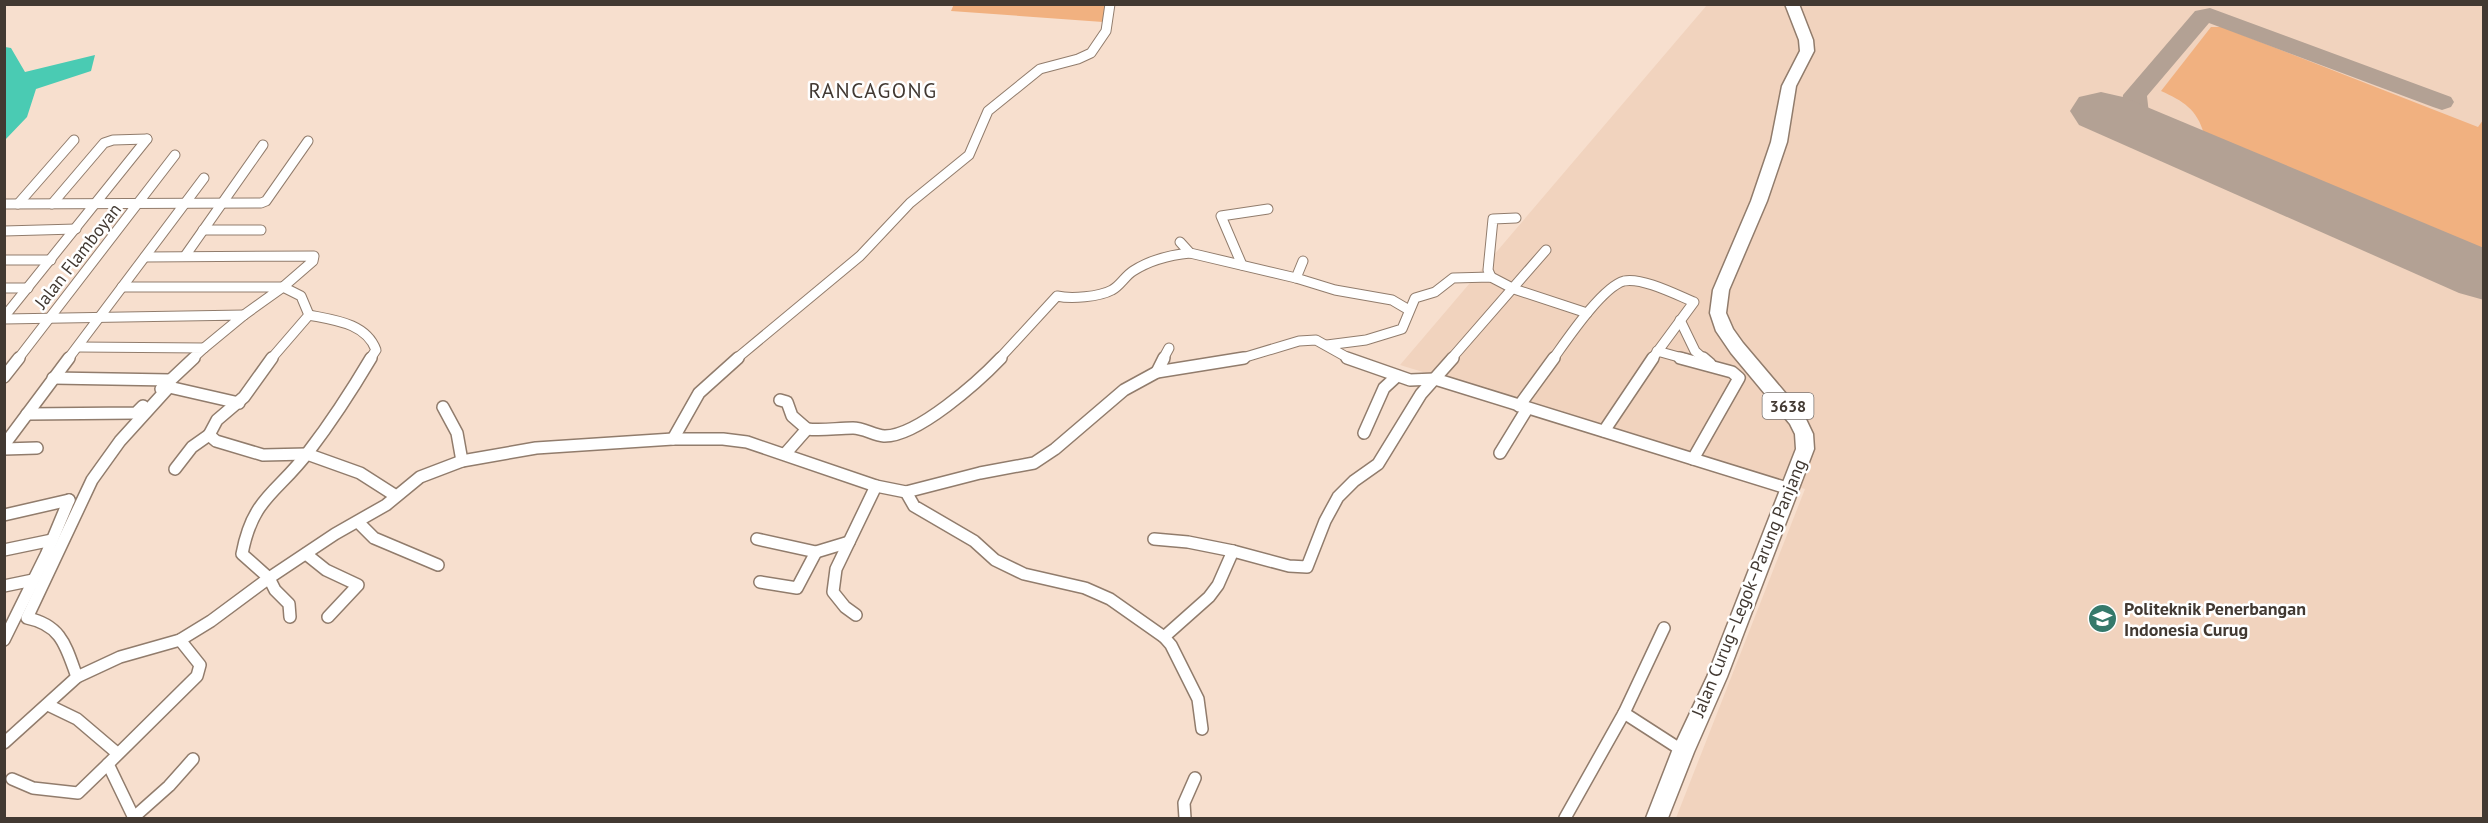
<svg xmlns="http://www.w3.org/2000/svg" width="2488" height="823" viewBox="0 0 2488 823" font-family="'PT Sans',sans-serif">
<rect width="100%" height="100%" fill="#f7dfce"/>
<path fill="#f1d3be" d="M1707,5H2483V818H1676L1805,489L1400,365Z"/>
<g fill="#f1b180">
<path d="M954,4L1107,5L1103,22L951,11Z"/>
<path d="M2211,27H2222L2478,127L2483,120V252L2204,134C2197,109 2183,101 2161,91Z"/>
</g>
<path fill="#4acbb3" d="M5,47L11,48L25,72L95,55L91,71L36,89L27,117L5,140Z"/>
<g fill="none" stroke-linecap="round" stroke-linejoin="round">
<path fill="#b3a194" fill-rule="evenodd" d="M2210,8L2451,97L2454,102L2451,107L2442,110L2433,107L2209,23L2147,96L2149,114L2171,136L2168,142C2143,148 2120,118 2123,95L2195,11Z"/>
<path fill="#b3a194" fill-rule="evenodd" d="M2101,92L2123,97L2484,248V300L2459,293L2079,125L2070,111L2079,97Z"/>
<defs>
<g id="street-far1">
<path d="M4,204L261,203L266,201L308,141"/>
<path d="M18,204L74,140"/>
<path d="M52,204L104,143L113,140L147,139"/>
<path d="M203,230H261"/>
<path d="M4,231L76,229"/>
<path d="M1180,242L1190,253L1296,278"/>
<path d="M185,256L263,145"/>
<path d="M145,257L314,256L313,261L283,287"/>
<path d="M4,260H51"/>
<path d="M1303,261L1296,278L1335,290L1392,300L1409,310"/>
<path d="M1242,265L1221,216L1268,209"/>
<path d="M1491,277L1488,270L1493,219L1516,218"/>
<path d="M122,287H283L244,315"/>
<path d="M4,288H28"/>
<path d="M309,315C334,320 366,323 376,350L370,359"/>
<path d="M4,317L147,139"/>
<path d="M4,319L244,315L204,348"/>
<path d="M1680,320L1695,351L1704,359"/>
<path d="M1327,345L1366,340L1402,329L1415,298L1435,292L1453,278L1491,277L1514,289L1587,313"/>
<path d="M78,347L204,348L192,359"/>
<path d="M1657,351L1686,359"/>
<path d="M18,359L175,155"/>
<path d="M68,359L204,178"/>
<path d="M271,359L309,315L301,296L283,287"/>
<path d="M736,359L860,256L910,203L969,155L988,111L1040,69L1078,59L1091,53L1106,31L1110,4"/>
<path d="M999,359L1057,296C1071,299 1099,297 1112,290C1120,286 1125,276 1133,271C1150,260 1170,255 1190,253"/>
<path d="M1163,359L1169,348"/>
<path d="M1239,359L1299,341L1316,340L1350,359"/>
<path d="M1451,359L1546,250"/>
<path d="M1553,359C1566,341 1602,287 1624,281C1642,277 1677,295 1694,302L1652,359"/>
</g>
<g id="street">
<path d="M272,358L244,397L217,420L209,435L216,441L263,455L307,454L360,473L396,496"/>
<path d="M1347,358L1410,380L1435,379L1790,489"/>
<path d="M1680,358L1732,372L1739,378L1693,459"/>
<path d="M1703,358L1710,364"/>
<path d="M1157,372L1164,358"/>
<path d="M4,377L19,358"/>
<path d="M53,378L170,380"/>
<path d="M161,389L194,358"/>
<path d="M780,400L787,402L792,416L807,429L785,454"/>
<path d="M1519,406L1554,358"/>
<path d="M443,407L457,433L462,461"/>
<path d="M27,414L136,413L143,406"/>
<path d="M807,429C823,431 837,428 853,428C863,428 874,435 884,436C917,437 979,381 1001,358"/>
<path d="M1604,431L1653,358"/>
<path d="M1364,433L1384,388L1397,376"/>
<path d="M673,439L699,393L738,358"/>
<path d="M4,445L69,358"/>
<path d="M4,449L37,448"/>
<path d="M1500,453L1527,409"/>
<path d="M175,469L192,447L209,435"/>
<path d="M906,492L914,506L974,541L995,560L1024,574L1085,588L1110,599L1164,637L1171,645L1198,699L1202,729"/>
<path d="M4,515L69,500"/>
<path d="M358,522L374,538L438,565"/>
<path d="M757,539L816,552L849,542"/>
<path d="M1154,539L1188,542L1233,551"/>
<path d="M4,550L52,540"/>
<path d="M306,554L326,570L358,585L328,617"/>
<path d="M760,582L797,588L816,552"/>
<path d="M4,586L33,580"/>
<path d="M856,615L845,607L833,592L836,569L876,486"/>
<path d="M290,617L289,604L275,590L269,578L242,554C253,496 278,493 309,451C332,421 352,390 371,358"/>
<path d="M1164,637L1209,597L1218,585L1233,551L1289,566L1307,567L1325,521L1338,497L1354,481L1378,464L1421,394L1453,358"/>
<path d="M4,640L46,555L69,500"/>
<path d="M77,677C66,647 62,625 27,618L92,480L120,441L169,387L239,403"/>
<path d="M48,705L77,719L117,753"/>
<path d="M1624,713L1683,751"/>
<path d="M4,743L77,677L120,657L180,640L211,621L269,578L335,534L386,505L420,477L462,461L536,448L673,439H723L747,442L876,486L906,492L980,473L1034,463L1055,449L1124,390L1157,372L1244,358"/>
<path d="M12,779L33,788L78,793L108,764"/>
<path d="M133,818L169,786L193,759"/>
<path d="M134,818L108,764L197,676L200,665L180,640"/>
<path d="M1185,818L1184,803L1195,778"/>
<path d="M1565,818L1624,713L1664,628"/>
</g>
<path id="primary" d="M1785,4H1799L1813,40L1814,51L1796,86L1787,142L1767,201L1729,290L1726,313L1733,329L1743,343L1804,415L1813,434L1814,449L1727,677L1694,752L1668,818H1646L1672,751L1707,677L1796,449L1795,434L1790,424L1731,353L1716,331L1710,313L1713,290L1751,201L1771,142L1782,86L1800,51L1799,40Z"/>
</defs>
<use href="#street-far1" stroke="#917c6c" stroke-width="11"/>
<use href="#street" stroke="#917c6c" stroke-width="14"/>
<use href="#primary" stroke="#917c6c" stroke-width="3"/>
<use href="#street-far1" stroke="#fff" stroke-width="9"/>
<use href="#street" stroke="#fff" stroke-width="11"/>
<use href="#primary" fill="#fff" fill-rule="evenodd"/>
</g>
<defs>
<symbol id="university-disc" viewBox="-11 -11 22 22"><circle r="9.5" fill="#35796b" stroke="#fff"/><path d="M0-5L7-2L0 1L-7-2ZM-4 1L0 2.5L4 1V4Q0 6-4 4Z" fill="#fff"/></symbol>
</defs>
<g fill-rule="evenodd">
<use href="#university-disc" x="2086" y="602" width="33" height="33"/>
</g>
<g text-anchor="middle" stroke-width="5" stroke-linejoin="round" paint-order="stroke">
<rect fill="#fff" stroke="#7b7470" stroke-width="1.5" x="1762.5" y="393" width="51" height="26" rx="4.5"/>
<g font-size="16" font-weight="bold" fill="#423932">
<text x="1788" y="412">3638</text>
</g>
<g font-size="18" fill="#423932" stroke="#fff">
<text transform="translate(78 256) rotate(-52)" y="6">Jalan Flamboyan</text>
<text transform="translate(1749 588) rotate(-68)" y="6">Jalan Curug–Legok–Parung Panjang</text>
</g>
<g font-size="18" font-weight="bold" fill="#423932" stroke="#fff" text-anchor="start">
<text x="2124" y="615">Politeknik Penerbangan<tspan x="2124" dy="21">Indonesia Curug</tspan></text>
</g>
<g font-size="21" letter-spacing="1.5" fill="#423932" stroke="#fff">
<text x="873" y="98">RANCAGONG</text>
</g>
</g>
<rect width="2488" height="823" fill="none" stroke="#423932" stroke-width="12"/>
</svg>
